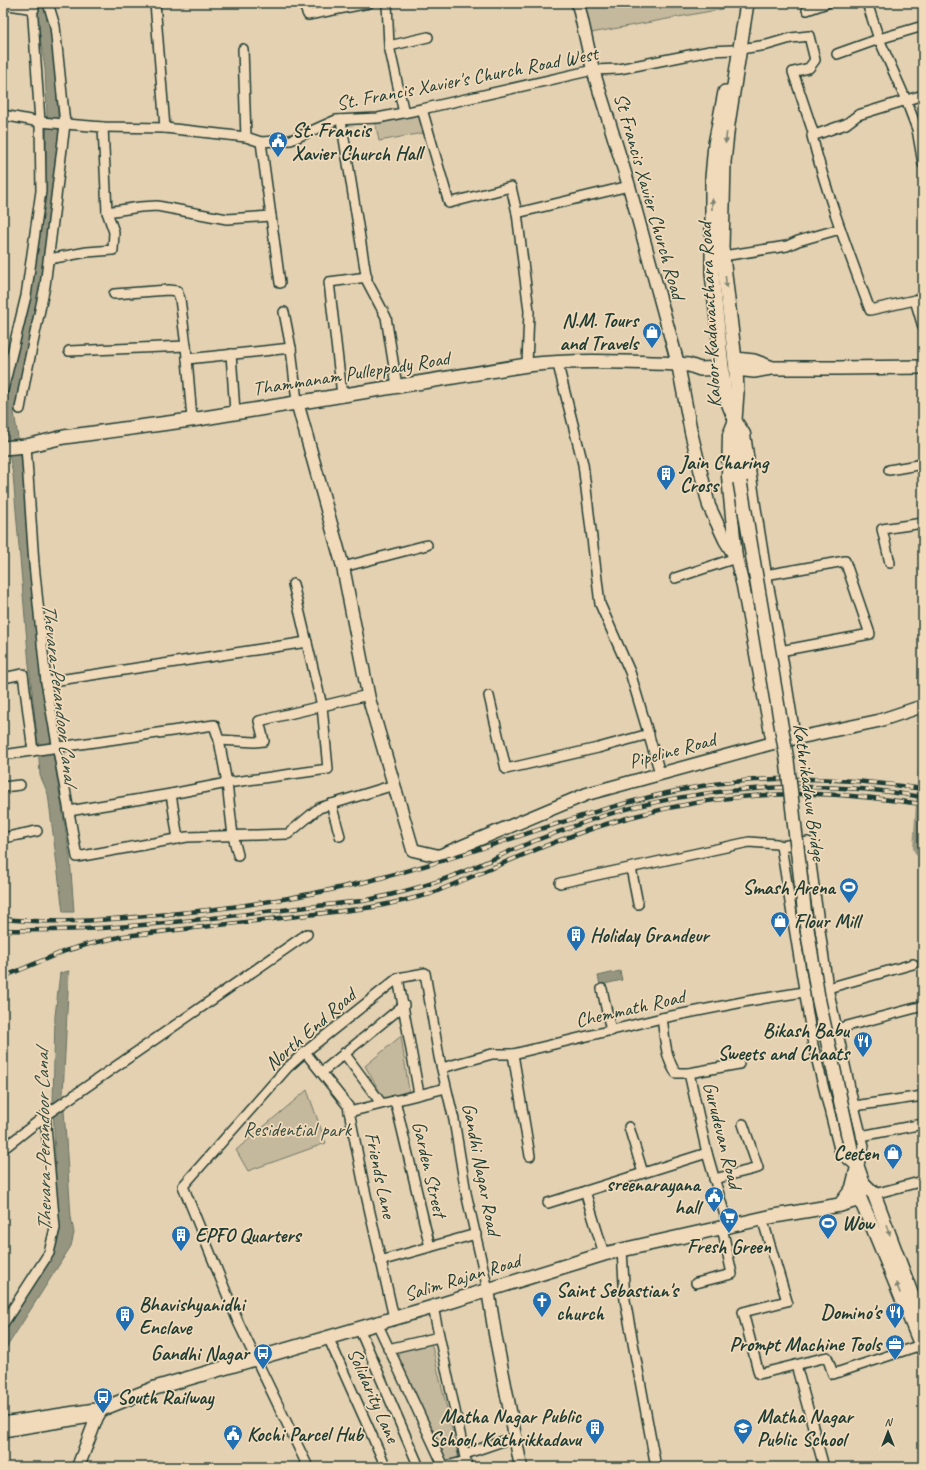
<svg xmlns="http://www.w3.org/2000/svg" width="926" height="1470" viewBox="0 0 926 1470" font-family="Caveat,sans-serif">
<rect width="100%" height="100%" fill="#e4d1b2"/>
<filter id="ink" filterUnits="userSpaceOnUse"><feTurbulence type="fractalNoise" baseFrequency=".025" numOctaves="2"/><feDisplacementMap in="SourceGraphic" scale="8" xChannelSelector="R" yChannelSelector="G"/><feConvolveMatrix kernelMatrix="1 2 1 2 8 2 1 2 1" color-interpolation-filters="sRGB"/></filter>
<g filter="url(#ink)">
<g fill="#c4b89d" stroke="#727a68">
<path d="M584,3H720L722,9L591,33Z"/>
<path d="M419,113L423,133L379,141L375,121Z"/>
<path d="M401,1036L409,1091L384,1099L365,1066Z"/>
<path d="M307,1090L326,1143L248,1171L236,1150Z"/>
<path d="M431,1342L459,1459L447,1462L396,1352Z"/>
</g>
<g fill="#969680" stroke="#667262">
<path d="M35,3H45L52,29L59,129L47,255L41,297L26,356L14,412L23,470L29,567L42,685L70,858L74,912H63L48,794L40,775L38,743L29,665L13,475L3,420L45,187L47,114L45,69Z"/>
<path d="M69,971L63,1094L71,1217L74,1233L71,1246L3,1353V1332L39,1276L58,1229L53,1104L55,1016L60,973Z"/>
<path d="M620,971L622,980L600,985L598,976Z"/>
</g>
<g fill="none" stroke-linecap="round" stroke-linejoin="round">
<path stroke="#969680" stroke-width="10" d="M923,772L918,848L923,856"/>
<defs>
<g id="minor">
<path d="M155,3L165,128"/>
<path d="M387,3L389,46L404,113"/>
<path d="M867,3L879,39L906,100L917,129L923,164"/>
<path d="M3,4L34,9"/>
<path d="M305,8L308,15L369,3"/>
<path d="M807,10L827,3"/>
<path d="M389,46L428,37"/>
<path d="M243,49L246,137"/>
<path d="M740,49L767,45L791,38L809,36L815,60L809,68L793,72L814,135"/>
<path d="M837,54L879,39L923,26"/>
<path d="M422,109L449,203L511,187L517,213L629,186"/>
<path d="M3,115L40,122L103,127L165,128L246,137L261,142L291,140L336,120L378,118L422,109L593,70L619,69L710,51L732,50"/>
<path d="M341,120L367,281L386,317L397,386"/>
<path d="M103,127L107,212L140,207L157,206L227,219L271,216"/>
<path d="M261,142L280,283"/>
<path d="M517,213L529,311L527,365"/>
<path d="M723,256L787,246L798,241L840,229"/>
<path d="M49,259L87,252L113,250L114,232L107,212"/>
<path d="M114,294L168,290L177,291L180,299L186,346"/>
<path d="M923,298L915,300L923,327"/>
<path d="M915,300L870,310C849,253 827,196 812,136L846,124L858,115L923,95"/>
<path d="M284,312L291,348L297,402"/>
<path d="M69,351L186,346L192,419"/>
<path d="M231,354L235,412"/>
<path d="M187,359L291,348"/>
<path d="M557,361L583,464L600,604L630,672L660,773"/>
<path d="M3,390L26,296L41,191L40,122L32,3"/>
<path d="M342,395L329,282L367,277"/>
<path d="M20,409L26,376L45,286L65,124L55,26L48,3"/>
<path d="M26,446L34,564L46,682L77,857L187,837L288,834L319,808L394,785"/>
<path d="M889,470L923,464"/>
<path d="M890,563L882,529L923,523"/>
<path d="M343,567L427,545"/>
<path d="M765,575L845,561L870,634L780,651"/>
<path d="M675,578L736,558"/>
<path d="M3,678L23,674L33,751"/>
<path d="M46,682L307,642"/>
<path d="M489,696L506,769L598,748L649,734"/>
<path d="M219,740L227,783L233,836L238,855"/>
<path d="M3,755L214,725L219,740L255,742L264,741L259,721L322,706L293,584"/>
<path d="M3,787L20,785"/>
<path d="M171,794L178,839"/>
<path d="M331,804L340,836"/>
<path d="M69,811L171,794L227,783L328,769L322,706L368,695"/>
<path d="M3,838L37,831"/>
<path d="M631,868L638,904"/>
<path d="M560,883L749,842L777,844L781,846L808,842L828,988L854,1106L864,1146L858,1168L840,1153L813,1045L781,846"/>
<path d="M398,978L419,1094"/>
<path d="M602,989L611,1031"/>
<path d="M662,1018C665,1037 665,1058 676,1073H689L739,1064"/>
<path d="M836,1029L923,1006"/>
<path d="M305,1052L348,1106L364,1186L394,1318"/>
<path d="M344,1053L381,1103"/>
<path d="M513,1054L530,1156"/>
<path d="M442,1068L492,1054H513L662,1018L748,1001L828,988L913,964"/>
<path d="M322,1072L404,1005"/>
<path d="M689,1073L707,1153L728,1226"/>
<path d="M395,1100L430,1247"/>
<path d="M854,1106L923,1096"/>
<path d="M349,1112L446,1088"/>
<path d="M629,1127L643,1173"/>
<path d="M861,1136L923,1124"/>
<path d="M3,1149L50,1112L307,934"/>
<path d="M714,1179L758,1168L743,1124"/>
<path d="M585,1191L604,1254"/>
<path d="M874,1194L923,1181"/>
<path d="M548,1203L707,1153"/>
<path d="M762,1218L787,1301L743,1312L759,1374L827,1357L833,1374L921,1345"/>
<path d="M622,1250L625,1300L656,1467"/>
<path d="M380,1261L476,1234"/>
<path d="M696,1283L732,1274L722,1227"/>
<path d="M433,1307L467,1467"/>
<path d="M377,1323L444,1467"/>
<path d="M3,1324L49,1253L55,1228L45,1115"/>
<path d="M359,1328L419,1467"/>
<path d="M328,1337L386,1467"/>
<path d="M388,1349L439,1337"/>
<path d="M796,1365L824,1467"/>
<path d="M3,1432L97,1417"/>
<path d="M465,1454L515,1437"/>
<path d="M308,1467L239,1324L183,1186L287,1068L305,1052L398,978L425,973L439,1057L454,1120L466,1193L488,1290"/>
<path d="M443,1467L466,1461"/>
</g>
<g id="tertiary">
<path d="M578,3L593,70L629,186L678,364L691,432L709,506L725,540L736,558"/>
<path d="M297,402L343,567L369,699L413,850L439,856L587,794L773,743L878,721L923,706"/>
<path d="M735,420L729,435L728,476L736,558L743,586L773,743"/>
<path d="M735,420L744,434L754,505L766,581L780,651L794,738"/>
<path d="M488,1290L495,1334L521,1467"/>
<path d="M78,1467L97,1417L102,1409"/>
</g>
<g id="secondary">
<path d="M725,92L715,144L712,178V273L725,395L733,415"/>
<path d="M735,359L754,361L770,367"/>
<path d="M736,369L754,371L771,368H838L923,367"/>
<path d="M3,448L26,446L64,437L198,419L527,365C577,359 627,362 678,364L689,365L700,369L722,368"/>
<path d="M740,482L735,420L737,392L736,369L722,248L724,162L728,124L747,3"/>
<path d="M851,1149L863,1183L861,1192"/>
<path d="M863,1183L874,1194L923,1325"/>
<path d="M860,1199L873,1228L923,1350"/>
<path d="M840,1205L852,1189L857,1169"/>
<path d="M3,1424L102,1409L155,1388L433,1307L604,1254L769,1217L840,1205L860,1199"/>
</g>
</defs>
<use href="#minor" stroke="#1f3d34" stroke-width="12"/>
<use href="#tertiary" stroke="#1f3d34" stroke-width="15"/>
<use href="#secondary" stroke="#1f3d34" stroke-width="16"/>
<use href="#minor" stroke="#f1daba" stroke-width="9"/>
<use href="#tertiary" stroke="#f1daba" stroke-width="12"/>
<use href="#secondary" stroke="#f1daba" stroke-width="13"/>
<defs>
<g id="rail">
<path d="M3,919C55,924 107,920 158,915C239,908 321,895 399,873C501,846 598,804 702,786C775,774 851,778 923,789"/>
<path d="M3,930C124,933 243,913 363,901C387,896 412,890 436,882C464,873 490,860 517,848C541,838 566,829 591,820C675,791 771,783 860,789C881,790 902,794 923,797"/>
<path d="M3,977L65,951L89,944L124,936L359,909C383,906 407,900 430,894C497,867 562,835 631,817C690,801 754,793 814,794C851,794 887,800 923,804"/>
</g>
</defs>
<use href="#rail" stroke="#1f3d34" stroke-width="4.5"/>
<use href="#rail" stroke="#f1daba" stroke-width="3" stroke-dasharray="9" stroke-linecap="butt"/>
<defs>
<path id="secondary-bridge" d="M740,482L787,760L805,916L818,997L851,1149"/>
</defs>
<use href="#secondary-bridge" stroke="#1f3d34" stroke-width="16" stroke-linecap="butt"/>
<use href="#secondary-bridge" stroke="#f1daba" stroke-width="13"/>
</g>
<defs><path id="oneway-solid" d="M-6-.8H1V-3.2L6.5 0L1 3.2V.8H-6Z"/></defs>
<g fill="#7d8470">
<use href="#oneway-solid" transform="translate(726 138) rotate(97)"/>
<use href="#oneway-solid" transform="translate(712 204) rotate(-89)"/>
<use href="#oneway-solid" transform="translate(726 282) rotate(84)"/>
<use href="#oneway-solid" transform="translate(888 1230) rotate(70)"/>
<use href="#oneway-solid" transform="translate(898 1288) rotate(-112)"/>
</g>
</g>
<defs>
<symbol id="civic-pin" viewBox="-11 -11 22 30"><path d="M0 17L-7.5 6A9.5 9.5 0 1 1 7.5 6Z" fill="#1f6fb2" stroke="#f1daba"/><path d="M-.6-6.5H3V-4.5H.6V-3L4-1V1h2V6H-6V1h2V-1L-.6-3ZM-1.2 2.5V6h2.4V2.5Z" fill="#fff"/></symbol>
<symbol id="shop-pin" viewBox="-11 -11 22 30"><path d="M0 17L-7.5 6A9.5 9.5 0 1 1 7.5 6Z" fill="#1f6fb2" stroke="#f1daba"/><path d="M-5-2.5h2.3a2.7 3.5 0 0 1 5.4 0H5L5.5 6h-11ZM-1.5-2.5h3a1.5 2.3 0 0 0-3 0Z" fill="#fff"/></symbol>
<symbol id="building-pin" viewBox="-11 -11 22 30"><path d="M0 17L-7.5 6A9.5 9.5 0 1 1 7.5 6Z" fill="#1f6fb2" stroke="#f1daba"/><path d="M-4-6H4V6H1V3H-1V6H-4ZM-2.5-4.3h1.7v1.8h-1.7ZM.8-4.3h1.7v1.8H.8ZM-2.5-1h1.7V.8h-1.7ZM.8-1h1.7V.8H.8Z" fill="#fff"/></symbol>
<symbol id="stadium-pin" viewBox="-11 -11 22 30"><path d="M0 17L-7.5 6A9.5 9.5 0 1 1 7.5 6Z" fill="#1f6fb2" stroke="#f1daba"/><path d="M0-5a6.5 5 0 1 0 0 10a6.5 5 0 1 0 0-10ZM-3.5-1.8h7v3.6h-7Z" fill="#fff"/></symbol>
<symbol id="restaurant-pin" viewBox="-11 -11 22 30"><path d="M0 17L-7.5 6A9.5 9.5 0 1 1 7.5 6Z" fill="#1f6fb2" stroke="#f1daba"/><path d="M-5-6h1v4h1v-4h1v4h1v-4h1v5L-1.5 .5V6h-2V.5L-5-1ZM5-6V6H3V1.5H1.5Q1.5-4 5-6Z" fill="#fff"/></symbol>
<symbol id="supermarket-pin" viewBox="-11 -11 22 30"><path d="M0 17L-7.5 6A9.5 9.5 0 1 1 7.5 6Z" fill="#1f6fb2" stroke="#f1daba"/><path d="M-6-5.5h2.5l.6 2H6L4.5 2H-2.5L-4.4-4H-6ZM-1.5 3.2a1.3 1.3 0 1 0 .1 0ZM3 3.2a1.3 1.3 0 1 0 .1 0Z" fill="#fff"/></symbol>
<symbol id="church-pin" viewBox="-11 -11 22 30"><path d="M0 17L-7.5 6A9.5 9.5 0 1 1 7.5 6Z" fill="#1f6fb2" stroke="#f1daba"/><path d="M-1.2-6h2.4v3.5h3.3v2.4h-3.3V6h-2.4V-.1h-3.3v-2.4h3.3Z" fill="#fff"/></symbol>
<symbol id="office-pin" viewBox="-11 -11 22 30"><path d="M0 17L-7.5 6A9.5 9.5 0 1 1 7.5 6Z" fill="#1f6fb2" stroke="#f1daba"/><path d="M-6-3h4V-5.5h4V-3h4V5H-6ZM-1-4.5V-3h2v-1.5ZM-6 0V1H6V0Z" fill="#fff"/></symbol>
<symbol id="bus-pin" viewBox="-11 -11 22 30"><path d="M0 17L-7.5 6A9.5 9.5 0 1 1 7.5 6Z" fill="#1f6fb2" stroke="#f1daba"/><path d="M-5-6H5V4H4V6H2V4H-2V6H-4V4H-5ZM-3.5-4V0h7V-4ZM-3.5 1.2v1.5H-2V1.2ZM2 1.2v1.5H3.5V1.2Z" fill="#fff"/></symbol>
<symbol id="school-pin" viewBox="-11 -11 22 30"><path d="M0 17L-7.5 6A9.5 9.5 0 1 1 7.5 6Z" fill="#1f6fb2" stroke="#f1daba"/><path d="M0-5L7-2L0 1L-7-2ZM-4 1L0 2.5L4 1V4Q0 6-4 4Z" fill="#fff"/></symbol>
</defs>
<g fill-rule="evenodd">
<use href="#civic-pin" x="267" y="130" width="22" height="30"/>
<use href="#shop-pin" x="641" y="321" width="22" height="30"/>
<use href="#building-pin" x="655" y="463" width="22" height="30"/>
<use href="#stadium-pin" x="838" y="876" width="22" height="30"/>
<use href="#shop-pin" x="769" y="910" width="22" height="30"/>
<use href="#building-pin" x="565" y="924" width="22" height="30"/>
<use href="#restaurant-pin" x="852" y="1030" width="22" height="30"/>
<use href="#shop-pin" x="882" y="1142" width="22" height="30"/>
<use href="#civic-pin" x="703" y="1185" width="22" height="30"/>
<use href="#supermarket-pin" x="718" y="1206" width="22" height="30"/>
<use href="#stadium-pin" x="817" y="1212" width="22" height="30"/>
<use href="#building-pin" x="170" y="1224" width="22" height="30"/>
<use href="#church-pin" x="531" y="1290" width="22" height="30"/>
<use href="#restaurant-pin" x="884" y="1301" width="22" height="30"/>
<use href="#building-pin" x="114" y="1304" width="22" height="30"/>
<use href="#office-pin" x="884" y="1333" width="22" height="30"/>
<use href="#bus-pin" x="252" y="1342" width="22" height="30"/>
<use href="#bus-pin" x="92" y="1386" width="22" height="30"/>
<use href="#building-pin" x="584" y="1417" width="22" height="30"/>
<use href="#school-pin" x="732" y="1417" width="22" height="30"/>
<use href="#civic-pin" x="222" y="1423" width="22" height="30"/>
</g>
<g text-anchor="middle" stroke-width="3.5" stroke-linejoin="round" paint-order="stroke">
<g font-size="20" fill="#1f3d34" stroke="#f1daba">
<text transform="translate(467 78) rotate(-11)" y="7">St. Francis Xavier's Church Road West</text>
<text transform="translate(650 196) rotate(74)" y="7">St Francis Xavier Church Road</text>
<text transform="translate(709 315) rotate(-93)" y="7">Kaloor-Kadavanthara Road</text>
<text transform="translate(351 373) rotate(-9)" y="7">Thammanam Pulleppady Road</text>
<text transform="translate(672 750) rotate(-15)" y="7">Pipeline Road</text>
<text transform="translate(810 792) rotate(82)" y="7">Kathrikadavu Bridge</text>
<text transform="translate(630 1008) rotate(-13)" y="7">Chemmath Road</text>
<text transform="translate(310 1029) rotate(-41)" y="7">North End Road</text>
<text transform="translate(723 1135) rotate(76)" y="7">Gurudevan Road</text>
<text transform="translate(430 1169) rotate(77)" y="7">Garden Street</text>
<text transform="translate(482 1169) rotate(79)" y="7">Gandhi Nagar Road</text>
<text transform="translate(381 1175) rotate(78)" y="7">Friends Lane</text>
<text transform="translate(462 1277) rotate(-17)" y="7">Salim Rajan Road</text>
<text transform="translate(374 1395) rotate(66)" y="7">Solidarity Lane</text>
</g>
<g font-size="20" font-weight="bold" fill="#1f3d34" stroke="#f1daba" text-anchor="start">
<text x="292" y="137">St. Francis<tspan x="292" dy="23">Xavier Church Hall</tspan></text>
<text x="638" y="327" text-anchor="end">N.M. Tours<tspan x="638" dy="23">and Travels</tspan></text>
<text x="680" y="469">Jain Charing<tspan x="680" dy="23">Cross</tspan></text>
<text x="835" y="894" text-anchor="end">Smash Arena</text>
<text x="794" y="928">Flour Mill</text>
<text x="590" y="942">Holiday Grandeur</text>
<text x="849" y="1037" text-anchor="end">Bikash Babu<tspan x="849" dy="23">Sweets and Chaats</tspan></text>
<text x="879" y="1160" text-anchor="end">Ceeten</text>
<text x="700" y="1191" text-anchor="end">sreenarayana<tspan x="700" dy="23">hall</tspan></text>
<text x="842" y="1230">Wow</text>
<text x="195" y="1242">EPFO Quarters</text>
<text x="729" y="1253" text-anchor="middle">Fresh Green</text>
<text x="556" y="1297">Saint Sebastian's<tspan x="556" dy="23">church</tspan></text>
<text x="139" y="1311">Bhavishyanidhi<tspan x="139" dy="23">Enclave</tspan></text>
<text x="881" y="1319" text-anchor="end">Domino's</text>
<text x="881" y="1351" text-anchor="end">Prompt Machine Tools</text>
<text x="249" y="1360" text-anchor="end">Gandhi Nagar</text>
<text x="117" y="1404">South Railway</text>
<text x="581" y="1423" text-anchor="end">Matha Nagar Public<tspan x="581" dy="23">School, Kathrikkadavu</tspan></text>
<text x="757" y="1423">Matha Nagar<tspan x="757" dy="23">Public School</tspan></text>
<text x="247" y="1441">Kochi Parcel Hub</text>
</g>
<g font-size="20" fill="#384f44" stroke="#f1daba">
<text x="297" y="1136">Residential park</text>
</g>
<g font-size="21" font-style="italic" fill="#374f43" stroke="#f1daba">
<text transform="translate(60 693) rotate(83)" y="7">Thevara-Perandoor Canal</text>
<text transform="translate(43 1141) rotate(-91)" y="7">Thevara-Perandoor Canal</text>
</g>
</g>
<rect width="926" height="1470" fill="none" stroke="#f1daba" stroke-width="16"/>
<rect x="8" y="8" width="910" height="1454" fill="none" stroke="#1f3d34" stroke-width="1.5" filter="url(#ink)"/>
<g transform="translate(888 1432)" stroke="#f1daba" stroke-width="3" paint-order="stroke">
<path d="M0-3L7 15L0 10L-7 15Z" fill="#1f3d34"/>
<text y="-6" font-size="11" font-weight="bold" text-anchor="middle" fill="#1f3d34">N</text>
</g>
</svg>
